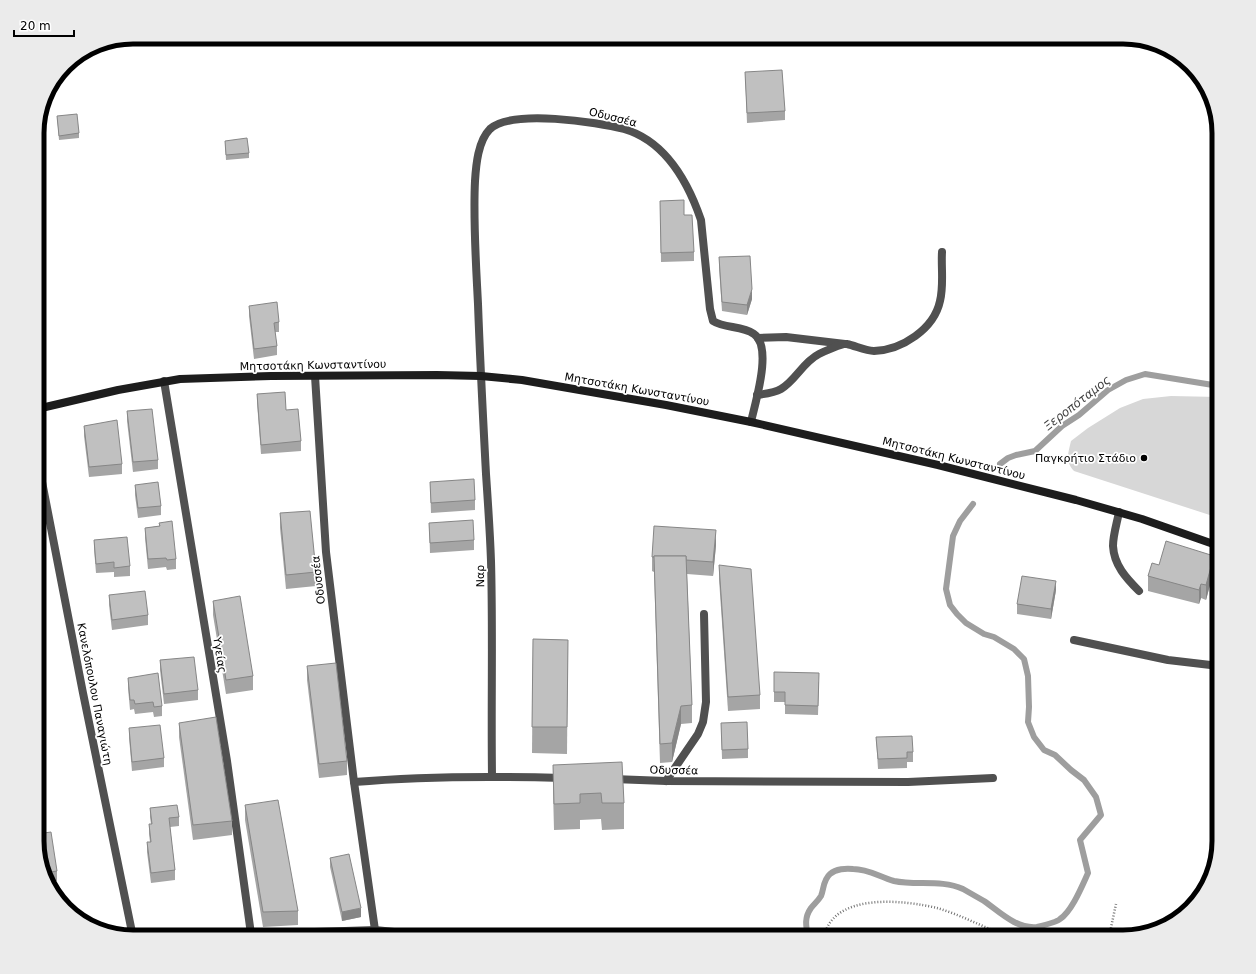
<svg xmlns="http://www.w3.org/2000/svg" width="1256" height="974" viewBox="0 0 1256 974" font-family="'DejaVu Sans',sans-serif">
<rect width="100%" height="100%" fill="#fff"/>
<path fill="#d7d7d7" d="M1171,396L1219,397V518L1074,471C1065,461 1068,454 1071,441L1088,428L1120,408L1143,399Z"/>
<g fill="none" stroke-linecap="round" stroke-linejoin="round">
<g stroke="#9e9e9e" stroke-width="6">
<path d="M1000,464L1008,458L1016,455L1035,451L1062,426L1079,415L1108,390L1126,380L1145,374L1219,386"/>
<path d="M808,937C806,926 804,918 811,908C814,904 818,901 821,896C824,889 823,880 830,874C836,869 846,868 853,869C869,869 879,877 894,881C916,886 941,879 963,889C970,893 977,897 984,901C1000,912 1016,929 1037,927C1041,926 1057,922 1060,919C1072,911 1082,886 1088,873L1080,840L1101,815L1096,797L1084,780L1071,770L1055,755L1044,750L1034,737L1028,722L1029,707L1028,676L1024,659L1014,649L994,637L984,634L966,623L957,614L950,605L946,589L953,536L960,521L973,504"/>
</g>
<g stroke="#727272" stroke-width="2.5" stroke-dasharray="1 2" stroke-linecap="butt">
<path d="M1198,77L1210,94"/>
<path d="M824,937C833,892 904,900 937,908C962,915 986,929 1011,937"/>
<path d="M1109,937L1116,904"/>
</g>
<g stroke="#505050" stroke-width="8">
<path d="M1119,512C1117,523 1113,535 1113,546C1114,565 1126,578 1139,591"/>
<path d="M666,781L698,734L703,722L706,702L704,614"/>
</g>
<g stroke="#505050" stroke-width="8">
<path d="M758,338L786,337L845,344"/>
<path d="M315,376L326,552L354,782L375,930"/>
<path d="M164,381L227,761L251,934"/>
<path d="M757,395C765,394 774,393 781,389C796,380 803,362 819,354C823,352 843,343 847,344C856,346 865,351 874,351C902,350 934,329 940,301C944,285 941,268 942,252"/>
<path d="M37,456L83,693L133,937"/>
<path d="M1074,640L1168,660L1219,666"/>
<path d="M492,776C491,704 493,632 491,561C490,532 488,503 486,474C483,417 480,361 478,304C476,264 473,221 475,181C476,165 478,141 490,129C511,109 598,122 624,129C665,141 688,182 701,220L710,309L713,321C725,329 742,325 754,334C773,347 755,403 751,422"/>
<path d="M613,779L666,781L908,782L993,778"/>
<path d="M354,782C424,776 493,776 563,778"/>
<path d="M197,937L251,934L375,930L442,937"/>
</g>
<path stroke="#1d1d1d" stroke-width="8" d="M37,409L118,390L180,379L271,376L437,375L481,376L522,380L666,405L751,422L938,465L1076,500L1142,519L1219,546"/>
</g>
<g fill="#a5a5a5">
<path d="M745,72L785,111V120L747,123Z"/>
<path d="M57,116L79,133V138L59,140Z"/>
<path d="M225,141L249,153V158L226,160Z"/>
<path d="M660,201L684,215L694,252V261L661,262Z"/>
<path d="M719,257L752,299L747,315L722,311L719,267Z"/>
<path d="M249,306L279,322V332H275L277,346V355L254,359L249,316Z"/>
<path d="M257,394L301,441V451L261,454L257,403Z"/>
<path d="M127,411L158,460V469L133,472L127,421Z"/>
<path d="M84,426L122,464V474L89,477L84,436Z"/>
<path d="M430,482L475,500V510L431,513Z"/>
<path d="M135,485L161,506V515L138,518L135,495Z"/>
<path d="M280,513L316,572V586L286,589L280,528Z"/>
<path d="M159,523L176,559V569L167,570L166,567L148,569L145,538V528L159,526Z"/>
<path d="M429,523L474,540V550L430,553Z"/>
<path d="M94,540L130,566V576L114,577V572L96,573L94,549Z"/>
<path d="M716,545L713,576L687,574L692,705V723L681,724L672,762L660,763L654,572L652,571V557Z"/>
<path d="M719,565L760,695V709L728,711L719,579Z"/>
<path d="M1159,565L1214,570L1206,600L1201,598L1199,604L1148,591V576Z"/>
<path d="M1056,590L1051,619L1017,614V604Z"/>
<path d="M109,595L148,615V625L112,630L109,605Z"/>
<path d="M213,601L253,676V690L226,694L213,615Z"/>
<path d="M533,639L568,640L567,754L532,753Z"/>
<path d="M160,660L198,690V700L164,704L160,670Z"/>
<path d="M307,666L347,761V775L319,778L307,680Z"/>
<path d="M774,672L819,682L818,715L785,714V702H774Z"/>
<path d="M128,678L162,706V716L154,717L153,712L135,714L134,709L130,710L128,688Z"/>
<path d="M179,723L232,821V835L193,840L179,737Z"/>
<path d="M721,723L748,749V758L722,759Z"/>
<path d="M129,728L164,758V767L132,771L129,738Z"/>
<path d="M876,737L913,752V762H907V768L878,769Z"/>
<path d="M553,765L624,803V829L602,830L601,819L580,820V829L554,830L553,791Z"/>
<path d="M245,805L298,911V925L263,927L245,820Z"/>
<path d="M150,808L179,817V826L170,827L175,870V880L151,883L147,852V842H150L149,834V824H151L150,817Z"/>
<path d="M37,847L57,871V881L47,882Z"/>
<path d="M330,858L361,917L342,921L330,867Z"/>
</g>
<g fill="#868686">
<path d="M752,289V299L747,315V305Z"/>
<path d="M716,530V545L713,576V562Z"/>
<path d="M1214,556V570L1206,600V585Z"/>
<path d="M1056,581V590L1051,619V609Z"/>
<path d="M1201,584V598L1199,604V590Z"/>
<path d="M681,706V724L672,762V743Z"/>
<path d="M361,908V917L342,921V912Z"/>
</g>
<g fill="#c0c0c0" stroke="#868686">
<path d="M782,70L785,111L747,113L745,72Z"/>
<path d="M77,114L79,133L59,136L57,116Z"/>
<path d="M247,138L249,153L226,155L225,141Z"/>
<path d="M684,200V215H692L694,252L661,253L660,201Z"/>
<path d="M750,256L752,289L747,305L722,302L719,257Z"/>
<path d="M277,302L279,322L274,323L277,346L254,349L249,306Z"/>
<path d="M285,392L286,410L298,409L301,441L261,445L257,394Z"/>
<path d="M152,409L158,460L133,462L127,411Z"/>
<path d="M117,420L122,464L89,467L84,426Z"/>
<path d="M474,479L475,500L431,503L430,482Z"/>
<path d="M158,482L161,506L138,508L135,485Z"/>
<path d="M310,511L316,572L286,575L280,513Z"/>
<path d="M473,520L474,540L430,543L429,523Z"/>
<path d="M172,521L176,559L167,560L166,558L148,559L145,528L160,526L159,523Z"/>
<path d="M654,526L716,530L713,562L686,560V556H654V557H652Z"/>
<path d="M127,537L130,566L114,568V562L96,564L94,540Z"/>
<path d="M1166,541L1214,556L1206,585L1201,584L1199,590L1148,576L1152,563L1159,565Z"/>
<path d="M654,556H686L692,705L681,706L672,743L660,744Z"/>
<path d="M719,565L751,569L760,695L728,697Z"/>
<path d="M1022,576L1056,581L1051,609L1017,604Z"/>
<path d="M145,591L148,615L112,620L109,595Z"/>
<path d="M240,596L253,676L226,680L213,601Z"/>
<path d="M533,639L568,640L567,727H532Z"/>
<path d="M194,657L198,690L164,694L160,660Z"/>
<path d="M336,663L347,761L319,764L307,666Z"/>
<path d="M774,672L819,673L818,706L785,705V692H774Z"/>
<path d="M158,673L162,706L154,707L153,702L135,704L134,700H130L128,678Z"/>
<path d="M216,717L232,821L193,825L179,723Z"/>
<path d="M747,722L748,749L722,750L721,723Z"/>
<path d="M160,725L164,758L132,762L129,728Z"/>
<path d="M912,736L913,752H907V758L878,759L876,737Z"/>
<path d="M622,762L624,803H602L601,793L580,794V803L554,804L553,765Z"/>
<path d="M278,800L298,911L263,912L245,805Z"/>
<path d="M177,805L179,817L169,818L175,870L151,873L147,842H151L149,824H152L150,808Z"/>
<path d="M51,832L57,871L44,873L37,847V834Z"/>
<path d="M349,854L361,908L342,912L330,858Z"/>
<path d="M58,897H62L64,904Z"/>
<path d="M221,934V937H201V935Z"/>
</g>
<circle fill="#000" stroke="#fff" stroke-width="1.5" cx="1144" cy="458" r="4"/>
<g text-anchor="middle" stroke-width="3.5" stroke-linejoin="round" paint-order="stroke">
<g font-size="11" fill="#000" stroke="#fff">
<text transform="translate(613 117) rotate(14)" y="4">Οδυσσέα</text>
<text transform="translate(313 365) rotate(-1)" y="4">Μητσοτάκη Κωνσταντίνου</text>
<text transform="translate(637 389) rotate(10)" y="4">Μητσοτάκη Κωνσταντίνου</text>
<text transform="translate(954 458) rotate(14)" y="4">Μητσοτάκη Κωνσταντίνου</text>
<text transform="translate(480 576) rotate(-91)" y="4">Ναρ</text>
<text transform="translate(318 580) rotate(-97)" y="4">Οδυσσέα</text>
<text transform="translate(220 655) rotate(81)" y="4">Υγείας</text>
<text transform="translate(95 694) rotate(79)" y="4">Κανελόπουλου Παναγιώτη</text>
<text transform="translate(674 770) rotate(1)" y="4">Οδυσσέα</text>
</g>
<g font-size="11" fill="#000" stroke="#fff" text-anchor="end">
<text x="1136" y="462">Παγκρήτιο Στάδιο</text>
</g>
<g font-size="12" font-style="italic" fill="#3f3f3f" stroke="#fff">
<text transform="translate(1077 403) rotate(-38)" y="4">Ξεροπόταμος</text>
</g>
</g>
<path d="M0 0H1256V974H0ZM133 44H1123A89 89 0 0 1 1212 133V841A89 89 0 0 1 1123 930H133A89 89 0 0 1 44 841V133A89 89 0 0 1 133 44Z" fill="#ebebeb" fill-rule="evenodd"/>
<path fill="none" stroke="#000" stroke-width="5" d="M133 44H1123A89 89 0 0 1 1212 133V841A89 89 0 0 1 1123 930H133A89 89 0 0 1 44 841V133A89 89 0 0 1 133 44Z"/>
<path d="M14 30v6h60v-6" fill="none" stroke="#000000" stroke-width="2"/>
<text x="20" y="30" font-size="12" fill="#000000" stroke="#ffffff" stroke-width="3" paint-order="stroke">20 m</text>
</svg>
